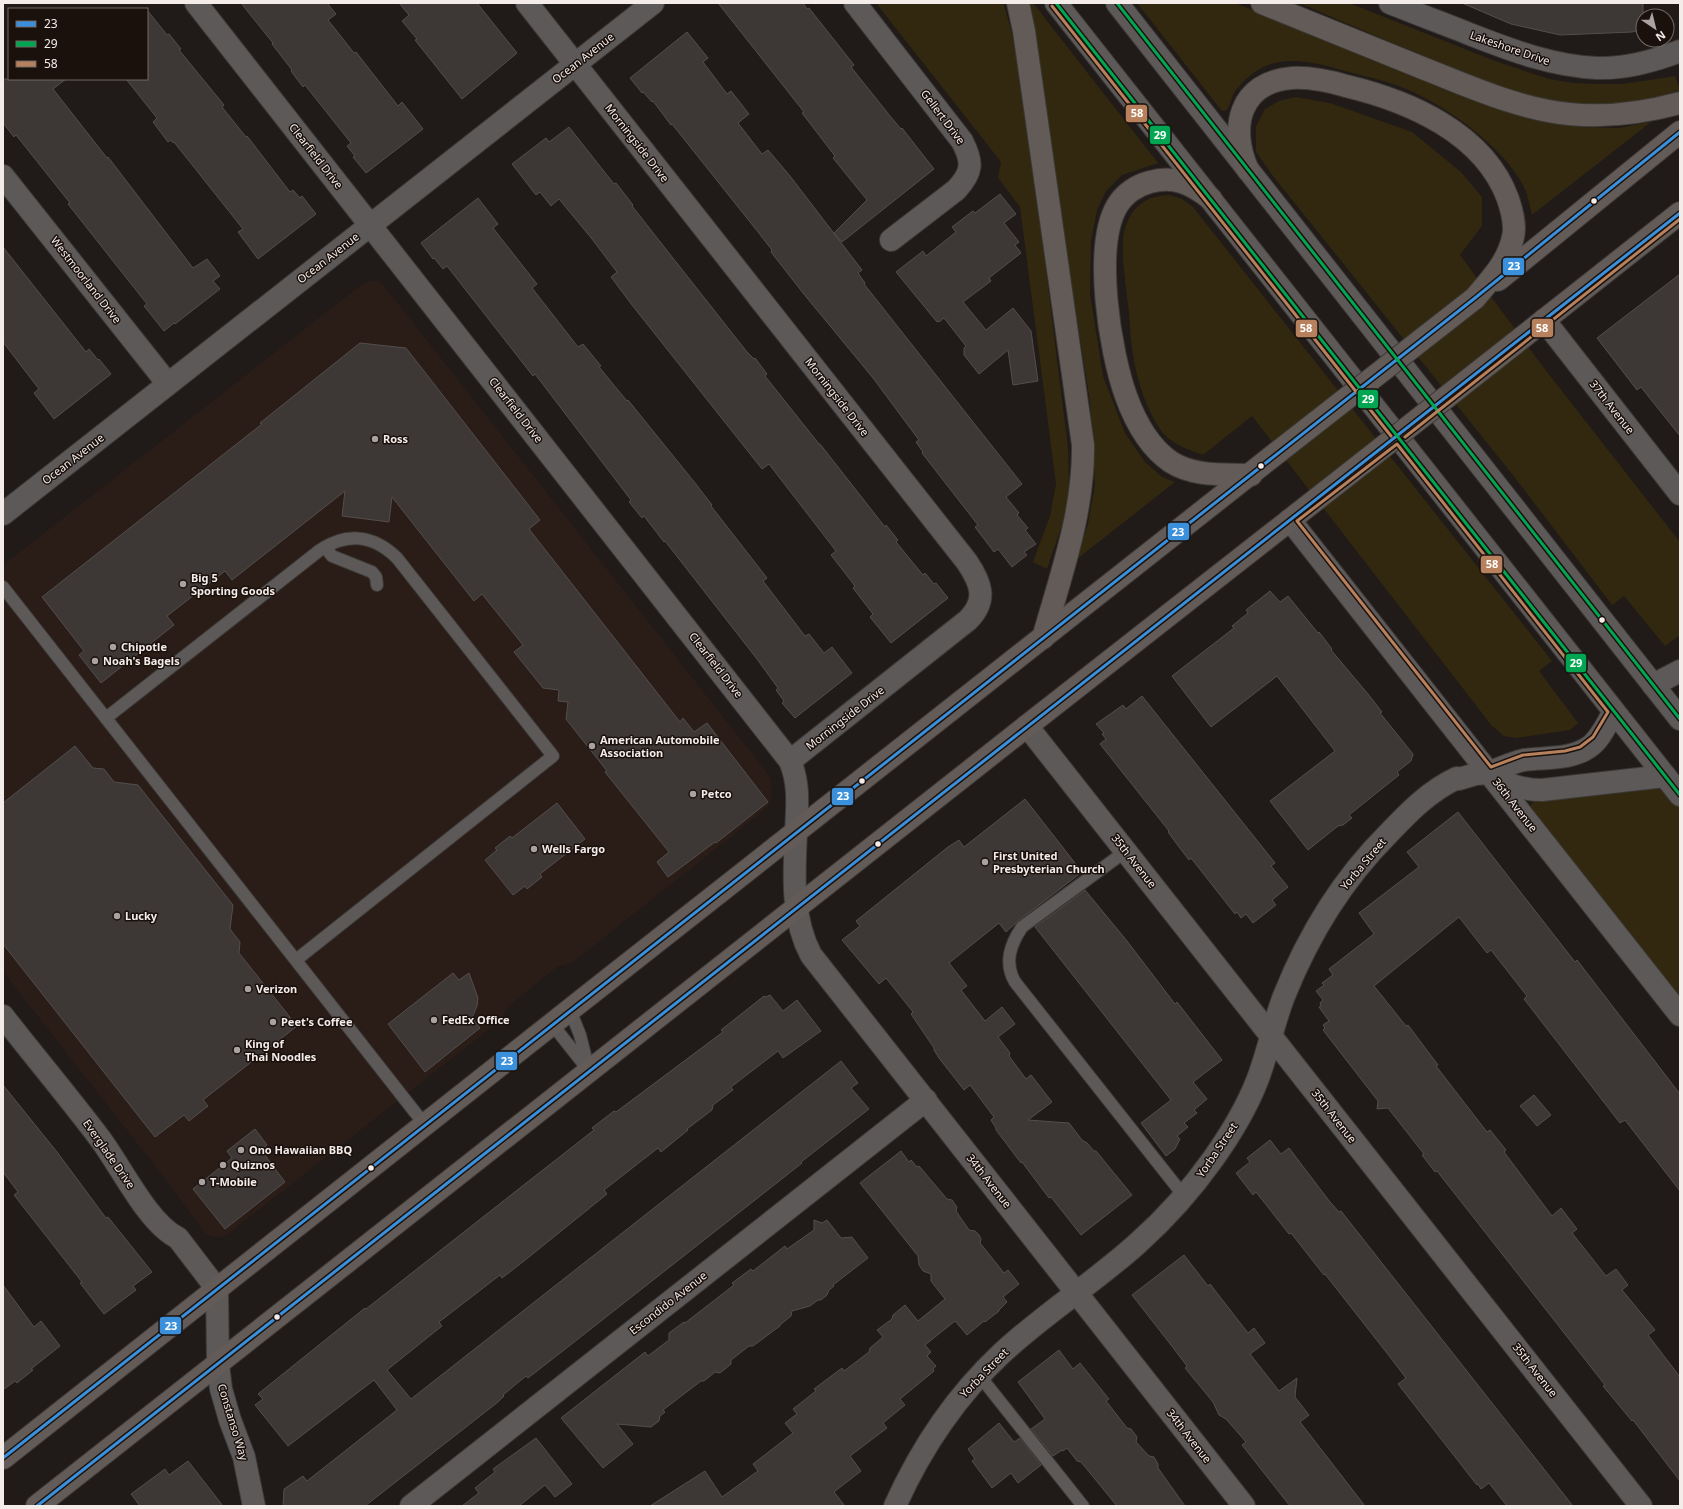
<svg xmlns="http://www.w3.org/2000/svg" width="1683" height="1509" viewBox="0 0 1683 1509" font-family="'Noto Sans',sans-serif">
<rect width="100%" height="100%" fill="#201a18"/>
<path fill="#2a1c16" d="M370,281H379L386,288L769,775L771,782V800L767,808L572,963L557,967L508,1007L503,1017L496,1024L228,1234L222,1237H215L209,1236L203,1231L169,1184L3,972V565L362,284Z"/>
<g fill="#32280f">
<path d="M876,3H1003C1019,48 1022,99 1029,146C1044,246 1055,347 1068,447L1069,492L1062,525L1047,569L1033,562L1050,516L1056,484L1020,207L998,178L1001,162Z"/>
<path d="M1028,3H1033L1158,163L1122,175L1106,191L1097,210L1091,242L1090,294L1103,376L1125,433L1145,462L1162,477L1175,482L1077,559L1088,524L1095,485L1090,402Z"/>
<path d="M1137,3H1235L1521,115L1583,127L1619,128L1651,122L1532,215C1530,207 1528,197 1525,189C1505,147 1443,103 1401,87C1383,80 1364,76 1345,71C1319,63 1286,54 1260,69C1250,74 1240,84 1234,93C1231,99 1230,105 1227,110L1222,111Z"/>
<path d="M1299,3H1349L1495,61L1549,79L1573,83L1598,84H1623L1675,76L1680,90L1660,97L1617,105H1585L1550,102L1503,90Z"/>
<path d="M1295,97L1330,103L1412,132L1461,172L1482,197V226L1460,255L1547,372L1680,542V635L1665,646L1624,596L1612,605L1516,479L1273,176L1256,152V126L1265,109L1279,101Z"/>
<path d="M1170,195L1182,199L1193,207L1552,661L1539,671L1578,723L1570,730L1516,738L1504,736L1492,726L1252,416L1203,455C1186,449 1168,443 1158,426C1146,407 1138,383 1134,361C1131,346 1130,329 1129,313C1127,293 1119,246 1125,228C1133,205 1146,196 1170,195Z"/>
<path d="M1665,776L1680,795V1016L1522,814L1535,801L1563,788Z"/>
</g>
<g fill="#3d3836" stroke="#534e4d">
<path d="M241,3H327L336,14L328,20L354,53L356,52L398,106L402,102L423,129L366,173L353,157L355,156L347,146L351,143L305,85L303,87L291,71L292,70L272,44L273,43Z"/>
<path d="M399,3H477L517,53L462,99L415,40L417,39L402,21L409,15Z"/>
<path d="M718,3H803L807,9L809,8L854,65L851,67L890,116L901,129L902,128L934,169L842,242L834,233L867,200L833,158L835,156L802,113L804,112Z"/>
<path d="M1462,3H1643V29L1632,32L1560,35L1511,24Z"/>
<path d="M147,10L167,35L169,34L181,49L179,50L224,105L222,107L246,137L247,136L290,192L293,190L300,198L302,196L316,214L258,259L238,232L243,229L174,142L173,143L171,140L168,142L153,122L157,118L126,79H147Z"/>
<path d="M687,32L708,58L703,62L727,94L731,91L749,114L738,123L762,154L768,150L790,176L862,270L858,273L865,283L864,284L1022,484L1006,497L1019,513L1017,515L1028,528L1025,530L1036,544L1024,552L1027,555L1012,567L998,549L994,552L975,527L978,525L922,453L923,452L916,442L919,440L873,378L803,293L771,252L772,250L758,232L672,124L671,125L653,101L652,102L643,92L642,93L630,78Z"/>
<path d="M3,79H66L53,89L107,158L108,157L193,268L207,259L220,276L213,281L220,289L175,324L174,323L164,331L144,306L147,304L68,204L70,203L51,179L16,135L14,137L3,123Z"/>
<path d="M569,127L614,184L616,183L633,205L632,206L654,234L747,352L754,359L755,358L767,374L765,376L819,444H820L885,527L886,525L898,540L896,542L923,575L925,573L934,584L936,583L948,598L891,643L870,617L873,614L853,588L855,586L831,555L836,551L769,464L762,469L632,305L611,277L617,272L592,239L559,199L551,206L540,192L536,195L512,164L546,138L549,142Z"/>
<path d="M1000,194L1016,214L1004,223L1019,242L1015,245L1021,253L989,278L991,281L963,302L986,330L1013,308L1031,331L1038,381L1013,385L1008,350L979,374L964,355V348L966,346L944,318L939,322L938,321L937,322L896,272L923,251L926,256L956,232L952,227L973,211L975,213Z"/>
<path d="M478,198L498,224L493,228L537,284L532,288L578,347L583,344L601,366L599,367L627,401L628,400L695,483L712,505L711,506L767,578L763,581L805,636L809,634L824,653L832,647L852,673L795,718L782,703L784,701L776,690L778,688L757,659L665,541L664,542L644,516L642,518L629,502L631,500L535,374L533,376L447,266L443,269L434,258L433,259L421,243Z"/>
<path d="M3,247L86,352L89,349L98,360L99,359L111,374L54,419L34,393L39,389L3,342Z"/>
<path d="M1680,274V436L1641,387L1637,390L1597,338Z"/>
<path d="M360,343L406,348L540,520L529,529L680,722L683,718L694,732L707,723L768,802L716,843L715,842L668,877L657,862L669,852L605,772L607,771L566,719L568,702L558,701L559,690L543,688L514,652L523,645L482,594L474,601L392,497L389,522L342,516L345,491L232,580L225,571L167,616L174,625L101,683L79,655L84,651L42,597L262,424L260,423Z"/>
<path d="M1270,591L1280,602L1288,596L1318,633L1319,632L1332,649L1331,650L1368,694L1382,712L1380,713L1413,754L1411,761L1397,772L1399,775L1349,815L1352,818L1343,825L1338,826L1308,850L1270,801L1335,751L1277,676L1211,727L1172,676L1234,628L1232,626L1248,613L1246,610Z"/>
<path d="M1142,696L1275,863L1271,866L1288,887L1272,900L1276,905L1253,923L1246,914L1241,918L1237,912L1235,914L1191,858L1189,860L1179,847L1168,832L1169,831L1100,744L1106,739L1102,734L1104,733L1096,724L1123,705L1126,709Z"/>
<path d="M75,746L93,768L104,769L114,782L138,785L233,905L230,929L240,942L239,953L297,1026L203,1100L208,1106L189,1121L184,1115L155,1137L3,944V803Z"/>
<path d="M1025,799L1082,872L1018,921L1006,932L999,923L949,963L967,986L961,990L985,1021L1002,1007L1015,1024L998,1037L1010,1053L1009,1056L1026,1079L1031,1075L1052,1102L1028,1120L1069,1123L1082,1140L1087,1143L1094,1151H1096L1132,1195L1081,1235L1051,1197L1049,1198L1022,1162L1021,1163L996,1130V1128L991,1120L994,1117L970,1085L964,1090L939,1058L934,1050V1048L911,1014L913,1012L886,978L879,984L842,940L860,926L856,921L948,847L959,840L964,847Z"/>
<path d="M557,803L585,839L540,874L542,877L527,889L525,886L513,895L485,860L497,850L495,848L510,836L512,838Z"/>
<path d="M1458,812L1575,962L1577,960L1680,1094V1191L1625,1120L1620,1123L1524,999L1527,996L1491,950L1487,953L1459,917L1374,986L1406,1026L1408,1025L1438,1065L1436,1066L1487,1132L1490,1130L1506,1150L1504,1152L1552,1216L1561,1208L1577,1229L1572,1233L1606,1276L1616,1269L1628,1285L1622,1290L1655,1330L1648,1335L1680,1377V1481L1633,1420L1632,1421L1603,1386L1605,1385L1437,1171L1435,1172L1422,1155L1424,1154L1388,1108L1377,1109L1378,1101L1323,1030L1325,1028L1323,1025L1329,1021L1319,1007L1321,1006L1320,1003L1323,1000L1316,991L1324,985L1322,983L1333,975L1329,969L1374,934L1359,913L1419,867L1407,852Z"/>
<path d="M1085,890L1127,941L1175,1004L1177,1002L1222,1060L1193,1082L1207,1099L1194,1110L1197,1113L1184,1123L1188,1127L1177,1136L1180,1139L1175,1149L1166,1156L1141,1123L1171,1100L1035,927Z"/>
<path d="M453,973L459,980L469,973L478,998L477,1006L472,1018L480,1028L425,1072L388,1024Z"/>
<path d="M770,995L783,1011L797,1000L821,1031L783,1058L778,1051L731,1087L733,1090L713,1105L712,1110L687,1129L688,1130L661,1152L658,1148L604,1190L607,1194L524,1261L502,1278L500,1275L439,1322L442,1326L387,1370L411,1399L841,1061L858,1083L851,1088L869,1109L801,1162L802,1163L783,1178L564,1350L528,1378L526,1376L503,1395L504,1396L498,1402L365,1506H283L284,1489L303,1476L307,1481L397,1410L374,1380L288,1446L255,1405L263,1399L258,1394L365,1308L366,1309L525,1184L594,1130L592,1128L614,1111L616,1112L723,1032L721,1030L764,996L766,997Z"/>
<path d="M3,1085L57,1152L106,1218L108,1217L152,1272L133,1286L136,1290L104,1314L80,1283L82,1282L14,1195L18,1192L3,1172Z"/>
<path d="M1534,1095L1551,1115L1537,1126L1520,1106Z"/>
<path d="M255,1129L267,1145L261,1150L285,1182L225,1229L193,1189L232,1158L227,1151Z"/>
<path d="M1270,1140L1281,1154L1289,1148L1330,1202L1339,1212L1341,1211L1573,1506H1507L1489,1483L1481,1489L1478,1484L1477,1485L1398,1384L1406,1378L1390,1357L1325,1274L1324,1275L1291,1233L1289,1234L1256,1192L1253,1195L1236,1173L1250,1162L1247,1158Z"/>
<path d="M901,1151L909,1162L911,1160L917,1167L919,1166L947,1199L952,1200L957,1207L956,1211L969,1230L975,1231L979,1235L981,1239L980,1243L1004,1273L1008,1270L1019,1284L1003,1297L1007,1302L999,1310V1311L985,1322L984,1321L967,1335L955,1321L925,1345L931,1352L927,1356L936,1366L933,1369L934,1371L900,1399L905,1405L883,1423L887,1428L850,1456L861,1471L834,1492L845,1506H650L705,1471L722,1497L758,1471L753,1464L793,1433L785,1423L797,1414L793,1409L816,1391L814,1389L842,1368L844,1371L869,1352L870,1348L883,1337L877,1330L892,1319L893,1315L905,1305L918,1321L945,1299L931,1281V1274L923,1271L919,1265L918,1256L860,1183Z"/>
<path d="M814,1220L822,1223L827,1220L841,1238L852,1237L868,1258L833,1285L834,1286L829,1290L827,1295L821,1300H818L810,1306L792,1311L791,1316L780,1325V1326L753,1346H749L731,1360V1364L720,1373L715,1372L704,1381H701L663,1410L665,1412L660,1416L659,1421L651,1427L617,1424L633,1444L603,1468L561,1418L645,1352L648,1356L669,1340V1333L684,1322L685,1323L734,1285L732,1283L751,1269L753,1271L785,1246L787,1249L814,1230Z"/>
<path d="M1184,1255L1208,1286L1210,1284L1248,1333L1254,1328L1265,1343L1250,1354L1279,1391L1297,1378L1295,1397L1309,1415L1300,1422L1365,1506H1290L1242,1445L1246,1442L1226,1419L1219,1415L1213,1402L1185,1368L1187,1366L1171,1345L1132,1295Z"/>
<path d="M3,1285L34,1327L41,1321L60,1346L31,1369L33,1370L17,1383L15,1381L3,1390Z"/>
<path d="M1059,1350L1073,1369L1080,1363L1096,1383L1109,1399L1106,1401L1127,1428L1131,1429L1137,1437L1136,1442L1149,1456L1154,1457L1158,1464V1468L1185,1506H1117L1081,1462L1077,1461L1067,1448L1063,1451L1062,1450L1053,1456L1031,1429L1045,1419L1018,1382Z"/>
<path d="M999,1423L1014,1442L1020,1438L1041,1465L1018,1483L1011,1473L992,1488L972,1461L975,1459L968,1449Z"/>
<path d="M536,1438L572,1484L555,1497L545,1485L519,1506H462L479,1493L475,1488L495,1472L493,1469Z"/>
<path d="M188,1461L223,1506H140L131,1494L165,1469L169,1475Z"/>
</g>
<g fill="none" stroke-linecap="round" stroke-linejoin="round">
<defs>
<g id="service">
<path d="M325,547L332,556L372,572L376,577L377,585"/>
<path d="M3,587L425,1125"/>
<path d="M106,718L320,550C347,532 374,535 397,558L553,756L296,960"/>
<path d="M1126,851L1022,927C1010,945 1004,963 1015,982L1184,1196"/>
<path d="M570,1010L580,1035L589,1071"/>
<path d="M552,1024L586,1067"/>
<path d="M979,1375L1083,1506"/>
</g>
<g id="minor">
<path d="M196,3L790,761C800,785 797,807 796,833C794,874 791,917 811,955L1244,1506"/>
<path d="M527,3L967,562C981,583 988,600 968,620L790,761"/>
<path d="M855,3L962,141C973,162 973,172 956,190L891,240"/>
<path d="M1390,3C1417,14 1445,24 1472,35C1513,51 1553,66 1597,68C1625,69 1654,61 1680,51"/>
<path d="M3,176L168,384"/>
<path d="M1027,726L1641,1506"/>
<path d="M3,1016C34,1056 67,1095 98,1136C120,1164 147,1223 178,1238L217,1289L218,1364L221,1389L230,1420L244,1457L254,1506"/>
<path d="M411,1506L926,1100"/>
<path d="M895,1506C921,1448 956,1396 1002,1353C1045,1313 1095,1282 1138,1243C1166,1218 1191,1190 1213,1159C1230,1135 1246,1109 1257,1081C1268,1053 1273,1024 1284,996C1308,936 1342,880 1388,834C1408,813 1429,791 1457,778L1459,779L1476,774L1489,773L1680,1015"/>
</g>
<path id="tertiary" d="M3,514L653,3"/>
<g id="secondary">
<path d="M1056,3L1680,795"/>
<path d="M1117,3L1680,719"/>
<path d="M1544,320L1680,494"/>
<path d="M1290,520L1489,773C1506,784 1521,790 1542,790L1665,776"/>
<path d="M1653,685L1680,671"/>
<path d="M1489,773C1500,768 1511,763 1524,760C1545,757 1571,760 1589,747C1600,740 1607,723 1614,712"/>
</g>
<g id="primary">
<path d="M1018,3L1024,31L1083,445C1084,511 1061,575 1043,638"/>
<path d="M1262,3C1316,25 1371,47 1425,69C1471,87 1519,109 1569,114C1607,118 1643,113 1680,103"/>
<path d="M1248,170C1229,128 1239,82 1292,78C1309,77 1329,81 1346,86C1409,101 1484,133 1508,199C1512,211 1516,225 1513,237C1508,262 1490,280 1475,298"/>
<path d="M1211,199C1192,184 1174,175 1150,182C1137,185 1124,194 1117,206C1093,247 1110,352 1126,396C1135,421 1149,447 1171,462C1195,477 1224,474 1251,475"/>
<path d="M1498,280L1680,132"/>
<path d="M1514,344L1680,213"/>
<path d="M3,1458L590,994L1278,452"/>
<path d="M37,1506L1027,726L1364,462"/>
</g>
</defs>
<use href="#service" stroke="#3b3835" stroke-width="14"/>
<use href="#minor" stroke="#3b3835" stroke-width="24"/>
<use href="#tertiary" stroke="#3b3835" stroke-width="24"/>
<use href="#secondary" stroke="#3b3835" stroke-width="24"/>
<use href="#primary" stroke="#3b3835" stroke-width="24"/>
<use href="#service" stroke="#5d5958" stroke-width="12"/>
<use href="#minor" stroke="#5d5958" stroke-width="22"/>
<use href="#tertiary" stroke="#5d5958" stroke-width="22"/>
<use href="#secondary" stroke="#5d5958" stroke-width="22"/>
<use href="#primary" stroke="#625b57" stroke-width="22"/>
<defs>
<g id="primary-bridge">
<path d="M1278,452L1475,298"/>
<path d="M1364,462L1514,344"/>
</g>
</defs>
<use href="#primary-bridge" stroke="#3b3835" stroke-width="24" stroke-linecap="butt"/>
<use href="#primary-bridge" stroke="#625b57" stroke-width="22"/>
<defs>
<g id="bus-1">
<path d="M3,1458L1475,298L1680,132"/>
<path d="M37,1506L1680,213"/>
</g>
<g id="bus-2">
<path d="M1056,3L1680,795"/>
<path d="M1117,3L1680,719"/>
</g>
<g id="bus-3">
<path d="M1052,6L1391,436"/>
<path d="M1405,437L1680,219"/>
<path d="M1397,444L1608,712L1593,737L1580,747L1565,751L1523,755L1491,767L1297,521Z"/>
</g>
</defs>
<use href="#bus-1" stroke="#1a100c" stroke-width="6"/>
<use href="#bus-2" stroke="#1a100c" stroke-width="6"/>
<use href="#bus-3" stroke="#1a100c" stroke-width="6"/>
<use href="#bus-1" stroke="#3a90db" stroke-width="3"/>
<use href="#bus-2" stroke="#00a651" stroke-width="3"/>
<use href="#bus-3" stroke="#b6815c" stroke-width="3"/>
</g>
<g fill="#f3ece9" stroke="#1a100c" stroke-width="1.5">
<circle cx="1594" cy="201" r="3.5"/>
<circle cx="1261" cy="466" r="3.5"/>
<circle cx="1602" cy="620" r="3.5"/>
<circle cx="862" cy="781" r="3.5"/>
<circle cx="878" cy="844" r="3.5"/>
<circle cx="371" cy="1168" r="3.5"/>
<circle cx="277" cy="1317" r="3.5"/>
</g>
<g fill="#a9a2a0" stroke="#1a100c" stroke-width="1.5">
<circle cx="375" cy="439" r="4"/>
<circle cx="183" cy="584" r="4"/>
<circle cx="113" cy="647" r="4"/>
<circle cx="95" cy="661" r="4"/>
<circle cx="592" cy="746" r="4"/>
<circle cx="693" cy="794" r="4"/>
<circle cx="534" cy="849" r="4"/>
<circle cx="985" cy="862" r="4"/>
<circle cx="117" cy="916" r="4"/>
<circle cx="248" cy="989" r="4"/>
<circle cx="434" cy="1020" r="4"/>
<circle cx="273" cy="1022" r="4"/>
<circle cx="237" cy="1050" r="4"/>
<circle cx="241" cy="1150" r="4"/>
<circle cx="223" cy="1165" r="4"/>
<circle cx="202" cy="1182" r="4"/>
</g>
<g text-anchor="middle" stroke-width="3" stroke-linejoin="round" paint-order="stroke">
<g font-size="11" fill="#f3ece9" stroke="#1a100c">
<text transform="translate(1510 48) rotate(19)" y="4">Lakeshore Drive</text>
<text transform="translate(583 58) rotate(-38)" y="4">Ocean Avenue</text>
<text transform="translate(943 117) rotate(53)" y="4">Gellert Drive</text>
<text transform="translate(637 143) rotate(52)" y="4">Morningside Drive</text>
<text transform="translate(316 156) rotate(52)" y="4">Clearfield Drive</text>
<text transform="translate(328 258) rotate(-38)" y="4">Ocean Avenue</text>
<text transform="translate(86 280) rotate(52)" y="4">Westmoorland Drive</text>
<text transform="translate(837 397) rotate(52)" y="4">Morningside Drive</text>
<text transform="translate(1612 407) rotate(52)" y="4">37th Avenue</text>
<text transform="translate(516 410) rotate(52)" y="4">Clearfield Drive</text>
<text transform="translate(73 459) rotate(-38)" y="4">Ocean Avenue</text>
<text transform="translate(716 665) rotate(52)" y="4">Clearfield Drive</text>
<text transform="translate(845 718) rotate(-38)" y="4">Morningside Drive</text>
<text transform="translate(1515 805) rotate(52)" y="4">36th Avenue</text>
<text transform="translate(1134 861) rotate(52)" y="4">35th Avenue</text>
<text transform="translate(1363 864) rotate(-50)" y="4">Yorba Street</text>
<text transform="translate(1334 1116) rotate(52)" y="4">35th Avenue</text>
<text transform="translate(1217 1150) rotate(-56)" y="4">Yorba Street</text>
<text transform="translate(109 1154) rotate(55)" y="4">Everglade Drive</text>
<text transform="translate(989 1181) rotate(52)" y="4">34th Avenue</text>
<text transform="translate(668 1303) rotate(-38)" y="4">Escondido Avenue</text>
<text transform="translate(1535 1370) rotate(52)" y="4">35th Avenue</text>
<text transform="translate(984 1373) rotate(-46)" y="4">Yorba Street</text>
<text transform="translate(233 1422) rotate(73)" y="4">Constanso Way</text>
<text transform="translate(1189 1436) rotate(52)" y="4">34th Avenue</text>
</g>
<g font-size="11" font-weight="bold" fill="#f3ece9" stroke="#1a100c" text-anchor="start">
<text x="383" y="443">Ross</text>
<text x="191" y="582">Big 5<tspan x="191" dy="13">Sporting Goods</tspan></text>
<text x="121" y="651">Chipotle</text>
<text x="103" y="665">Noah's Bagels</text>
<text x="600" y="744">American Automobile<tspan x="600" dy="13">Association</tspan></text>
<text x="701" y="798">Petco</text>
<text x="542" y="853">Wells Fargo</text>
<text x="993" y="860">First United<tspan x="993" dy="13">Presbyterian Church</tspan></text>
<text x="125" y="920">Lucky</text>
<text x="256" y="993">Verizon</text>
<text x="442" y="1024">FedEx Office</text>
<text x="281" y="1026">Peet's Coffee</text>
<text x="245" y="1048">King of<tspan x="245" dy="13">Thai Noodles</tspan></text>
<text x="249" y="1154">Ono Hawaiian BBQ</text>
<text x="231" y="1169">Quiznos</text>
<text x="210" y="1186">T-Mobile</text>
</g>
</g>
<g stroke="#1a100c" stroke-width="1.5">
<rect x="1125" y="104" width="23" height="19" rx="4" fill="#b6815c"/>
<rect x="1149" y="125" width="22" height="20" rx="4" fill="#00a651"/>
<rect x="1502" y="257" width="23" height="19" rx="4" fill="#3a90db"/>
<rect x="1531" y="318" width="23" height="20" rx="4" fill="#b6815c"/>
<rect x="1295" y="319" width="23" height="19" rx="4" fill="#b6815c"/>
<rect x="1357" y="389" width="22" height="20" rx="4" fill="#00a651"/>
<rect x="1167" y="522" width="23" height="19" rx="4" fill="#3a90db"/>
<rect x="1480" y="555" width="23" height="19" rx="4" fill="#b6815c"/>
<rect x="1565" y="653" width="22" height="20" rx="4" fill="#00a651"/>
<rect x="831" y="787" width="23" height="19" rx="4" fill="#3a90db"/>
<rect x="495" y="1051" width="23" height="20" rx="4" fill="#3a90db"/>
<rect x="159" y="1316" width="23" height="19" rx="4" fill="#3a90db"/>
</g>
<g font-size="11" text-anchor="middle" font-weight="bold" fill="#fff">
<text x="1137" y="117">58</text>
<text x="1160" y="139">29</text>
<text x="1514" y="270">23</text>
<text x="1542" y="332">58</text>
<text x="1306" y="332">58</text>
<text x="1368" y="403">29</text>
<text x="1178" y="536">23</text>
<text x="1492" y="568">58</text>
<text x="1576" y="667">29</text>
<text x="843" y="800">23</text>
<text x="507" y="1065">23</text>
<text x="171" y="1330">23</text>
</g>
<rect width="1683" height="1509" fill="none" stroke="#f3ece9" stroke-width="8"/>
<rect x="8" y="8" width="140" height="72" fill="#1a100c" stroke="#716864"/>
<rect x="16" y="21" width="20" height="6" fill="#3a90db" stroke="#716864"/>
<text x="44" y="28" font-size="12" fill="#f3ece9">23</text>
<rect x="16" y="41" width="20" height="6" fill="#00a651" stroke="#716864"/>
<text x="44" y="48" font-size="12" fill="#f3ece9">29</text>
<rect x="16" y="61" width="20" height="6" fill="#b6815c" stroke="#716864"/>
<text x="44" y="68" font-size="12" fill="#f3ece9">58</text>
<g transform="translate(1655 28) rotate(145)"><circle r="19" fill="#1a100c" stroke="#716864"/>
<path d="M0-3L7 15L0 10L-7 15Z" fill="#a9a2a0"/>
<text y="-6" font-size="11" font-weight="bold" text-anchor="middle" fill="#f3ece9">N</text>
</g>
</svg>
